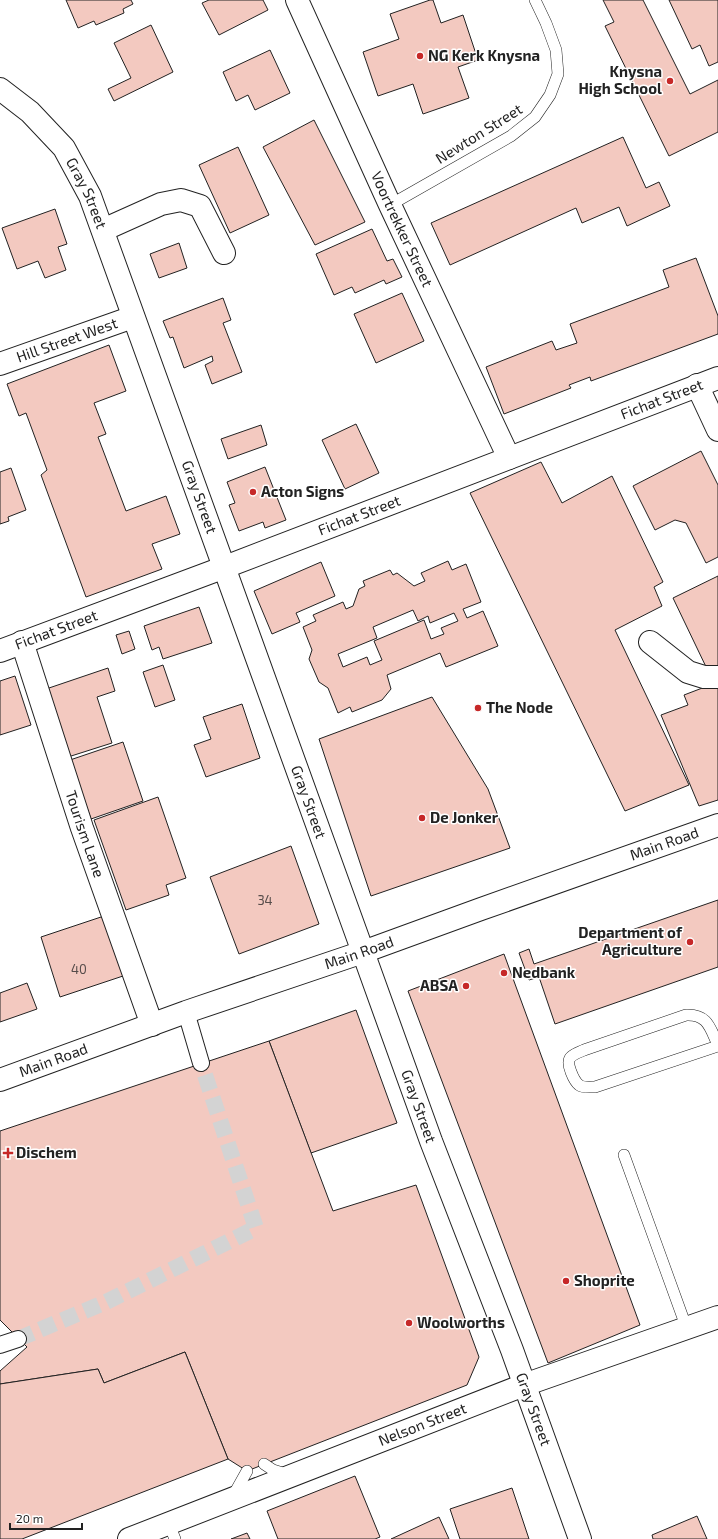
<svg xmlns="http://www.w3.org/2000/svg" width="718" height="1539" viewBox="0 0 718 1539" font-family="'Exo 2',sans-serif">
<rect width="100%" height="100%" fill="#fff"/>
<g fill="#f3c9c0" stroke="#222" fill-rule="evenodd">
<path d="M66,0H131L133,4L123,9L124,13L96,25L94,21L78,28Z"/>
<path d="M209,0H263L268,10L219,35L202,3Z"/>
<path d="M430,0H433L441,23L463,15L478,60L458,67L469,98L423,114L413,84L378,96L363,52L399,39L390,14Z"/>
<path d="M603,0H643L690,94L718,80V132L669,156L605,26L614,22Z"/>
<path d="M669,0H718V62L709,66L700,45L692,49Z"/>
<path d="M151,25L173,72L114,101L108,89L131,78L114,43Z"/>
<path d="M270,50L290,93L255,110L248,95L236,101L223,72Z"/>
<path d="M314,120L365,222L315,245L263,147Z"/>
<path d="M623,137L646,188L659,182L670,206L627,226L619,207L582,223L576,208L450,265L431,223Z"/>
<path d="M238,147L269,215L230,233L199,165Z"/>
<path d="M55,209L67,244L58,247L66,270L45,278L38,261L17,269L2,228Z"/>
<path d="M372,229L387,261L393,259L402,277L386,284L384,280L355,293L352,287L334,295L316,254Z"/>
<path d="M179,243L187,268L159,278L150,254Z"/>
<path d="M696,258L718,316V334L591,381L590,377L569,385L571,388L504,414L486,367L552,341L556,350L577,343L570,324L669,287L663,270Z"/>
<path d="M402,293L424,341L376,363L354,314Z"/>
<path d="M223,298L231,320L223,323L242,372L212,384L205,365L213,361L212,356L184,368L173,337L170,338L163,321Z"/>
<path d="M109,345L126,391L94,403L106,434L98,437L126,511L166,496L180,534L152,544L162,569L86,597L41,475L47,470L26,413L19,416L7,384Z"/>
<path d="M356,424L379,473L345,489L322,440Z"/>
<path d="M261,425L267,445L228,459L221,439Z"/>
<path d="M701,451L718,485V557L706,563L686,523L675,520L655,530L633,486Z"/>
<path d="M541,462L562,503L612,476L663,582L654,587L662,606L615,630L689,785L625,811L470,493Z"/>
<path d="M265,467L286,520L265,528L263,522L239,531L229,505L235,503L227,482Z"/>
<path d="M11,468L26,510L8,517L9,521L0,524V472Z"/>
<path d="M448,561L452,570L466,564L481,602L463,609L467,618L483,611L498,646L446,667L440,653L387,675L391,689L382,700L352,712L350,707L338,713L328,688L319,682L309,659L312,650L303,627L316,621L313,615L343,602L346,609L353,606L359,589L365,586L363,581L390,570L393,575L397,573L414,586L425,581L421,573ZM413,610L418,621L428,616L430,623L454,613L458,621L441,628L444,634L431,639L424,620L374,641L382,660L370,665L367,657L343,667L338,654L377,638L373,627Z"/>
<path d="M321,562L335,596L296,613L300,622L272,634L254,591Z"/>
<path d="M718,576V666L708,671L673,598Z"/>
<path d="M199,607L212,643L163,659L159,647L152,650L144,626Z"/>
<path d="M129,631L135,649L122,654L116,635Z"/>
<path d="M163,665L175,700L155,707L143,672Z"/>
<path d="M108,668L115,691L97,697L112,743L68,757L46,689Z"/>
<path d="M15,676L31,725L0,735V681Z"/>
<path d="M718,682V800L699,806L661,715L688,705L684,695Z"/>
<path d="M432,697L488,789L510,848L371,896L319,739Z"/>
<path d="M242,704L260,758L206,777L194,745L211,739L203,717Z"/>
<path d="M123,742L143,801L91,819L70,760Z"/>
<path d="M158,797L186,878L166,885L169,895L126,910L94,820Z"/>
<path d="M291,846L319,924L239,954L210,877Z"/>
<path d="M718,900V967L555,1024L539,977L529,980L519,953L529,949L534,964Z"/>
<path d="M104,916L123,976L60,997L41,937Z"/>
<path d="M504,954L640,1325L548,1363L408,991Z"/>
<path d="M27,983L37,1009L0,1022V993Z"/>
<path d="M356,1010L397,1123L311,1153L269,1041Z"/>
<path d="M269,1041L333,1211L416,1185L479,1357L467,1385L247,1471L228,1459L185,1352L104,1383L98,1369L0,1384V1371L27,1347L0,1320V1131Z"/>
<path d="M185,1352L228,1459L22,1539H0V1384L98,1369L104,1383Z"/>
<path d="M355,1476L380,1537L375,1539H278L267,1511Z"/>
<path d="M512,1488L529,1539H460L450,1509Z"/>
<path d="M697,1516L707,1539H653L652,1535Z"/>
<path d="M439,1517L449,1539H391Z"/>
<path d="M247,1533L250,1539H231Z"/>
</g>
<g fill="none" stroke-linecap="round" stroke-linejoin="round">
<path stroke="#d3d3d3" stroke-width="16" stroke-dasharray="16 8" stroke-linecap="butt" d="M18,1339L106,1302L256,1228L201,1063"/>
<defs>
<g id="service">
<path d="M390,205L511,136L535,117L550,95L558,74L556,50L546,23L535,0"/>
<path d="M718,1045C710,1028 708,1014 686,1015L584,1050C580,1052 573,1054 570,1058C566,1064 574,1081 579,1085C583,1088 590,1087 595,1087L718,1046"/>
<path d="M624,1155L687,1329"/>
<path d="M264,1464L273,1470L289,1475"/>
<path d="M233,1496L247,1471"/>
<path d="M169,1524L175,1539"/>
</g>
<g id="pedestrian">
<path d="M186,1012L201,1063"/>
<path d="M0,1345L18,1339"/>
</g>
<g id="minor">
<path id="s1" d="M297,0L390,205L509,458"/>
<path d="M103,230L161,204L181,200L200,206L224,253"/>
<path id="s2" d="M0,364L133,317"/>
<path d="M697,385L718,430"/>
<path id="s3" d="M22,642L82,828L152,1025"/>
<path d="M650,642L688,672L704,677H718"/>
<path id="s4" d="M0,651L225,567L718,378"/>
<path id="s5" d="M363,952L431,1141L512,1350L580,1539"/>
<path id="s6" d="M129,1539L524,1385L718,1317"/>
</g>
<g id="tertiary">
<path id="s7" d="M0,89L30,112L64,148L90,196C183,448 271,701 363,952"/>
</g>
<g id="trunk">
<path id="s8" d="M0,1080L186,1012L363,952L481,909L718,825"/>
</g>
</defs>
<use href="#service" stroke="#222" stroke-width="12"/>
<use href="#pedestrian" stroke="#222" stroke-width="18"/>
<use href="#minor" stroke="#222" stroke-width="24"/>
<use href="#tertiary" stroke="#222" stroke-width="24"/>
<use href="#trunk" stroke="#222" stroke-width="24"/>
<use href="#service" stroke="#fff" stroke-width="11"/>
<use href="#pedestrian" stroke="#fff" stroke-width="16"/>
<use href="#minor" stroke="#fff" stroke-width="22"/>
<use href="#tertiary" stroke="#fff" stroke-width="22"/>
<use href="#trunk" stroke="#fff" stroke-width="22"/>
</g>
<g fill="#c62828" stroke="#fff" stroke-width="1.5">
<circle cx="420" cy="56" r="4"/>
<circle cx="670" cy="81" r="4"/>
<circle cx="253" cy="492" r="4"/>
<circle cx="478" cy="708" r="4"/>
<circle cx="422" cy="818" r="4"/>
<circle cx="690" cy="942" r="4"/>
<circle cx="504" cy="973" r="4"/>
<circle cx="466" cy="986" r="4"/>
<path d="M6 1147h4v4h4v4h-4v4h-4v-4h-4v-4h4z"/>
<circle cx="566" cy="1281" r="4"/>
<circle cx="409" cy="1323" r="4"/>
</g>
<g text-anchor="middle" stroke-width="3" stroke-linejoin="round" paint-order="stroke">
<g font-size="13" fill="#564c4a">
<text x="265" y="905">34</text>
<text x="79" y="974">40</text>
</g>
<g font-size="15" font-weight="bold" fill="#222" stroke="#fff" text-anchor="start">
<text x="428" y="61">NG Kerk Knysna</text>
<text x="662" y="77" text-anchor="end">Knysna<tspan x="662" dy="17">High School</tspan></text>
<text x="261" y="497">Acton Signs</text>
<text x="486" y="713">The Node</text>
<text x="430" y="823">De Jonker</text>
<text x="682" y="938" text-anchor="end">Department of<tspan x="682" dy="17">Agriculture</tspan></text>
<text x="512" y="978">Nedbank</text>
<text x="458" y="991" text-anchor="end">ABSA</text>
<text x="16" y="1158">Dischem</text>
<text x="574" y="1286">Shoprite</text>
<text x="417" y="1328">Woolworths</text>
</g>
<g font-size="15" fill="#222" stroke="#fff">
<text transform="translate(479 134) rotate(-32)" y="5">Newton Street</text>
<text dy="5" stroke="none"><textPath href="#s7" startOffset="138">Gray Street</textPath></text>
<text dy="5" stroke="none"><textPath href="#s1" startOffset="252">Voortrekker Street</textPath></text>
<text dy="5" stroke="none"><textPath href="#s2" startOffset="71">Hill Street West</textPath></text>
<text dy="5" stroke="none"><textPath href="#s4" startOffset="708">Fichat Street</textPath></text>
<text dy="5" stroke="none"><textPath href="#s7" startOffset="462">Gray Street</textPath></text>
<text dy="5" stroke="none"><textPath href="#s4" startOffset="384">Fichat Street</textPath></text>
<text dy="5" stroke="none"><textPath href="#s4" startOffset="60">Fichat Street</textPath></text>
<text dy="5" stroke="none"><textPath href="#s7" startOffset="786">Gray Street</textPath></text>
<text dy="5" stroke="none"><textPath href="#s3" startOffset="202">Tourism Lane</textPath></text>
<text dy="5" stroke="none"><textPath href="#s8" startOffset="705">Main Road</textPath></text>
<text dy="5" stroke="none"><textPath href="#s8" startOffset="381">Main Road</textPath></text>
<text dy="5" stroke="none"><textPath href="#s8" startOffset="57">Main Road</textPath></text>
<text dy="5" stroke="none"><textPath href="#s5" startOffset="164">Gray Street</textPath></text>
<text dy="5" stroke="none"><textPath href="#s5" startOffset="488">Gray Street</textPath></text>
<text dy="5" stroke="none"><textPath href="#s6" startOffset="315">Nelson Street</textPath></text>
</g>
</g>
<path d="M10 1523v6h72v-6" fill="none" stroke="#222222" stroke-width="2"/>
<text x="16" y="1523" font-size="12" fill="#222222" stroke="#ffffff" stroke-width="3" paint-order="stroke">20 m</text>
</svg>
